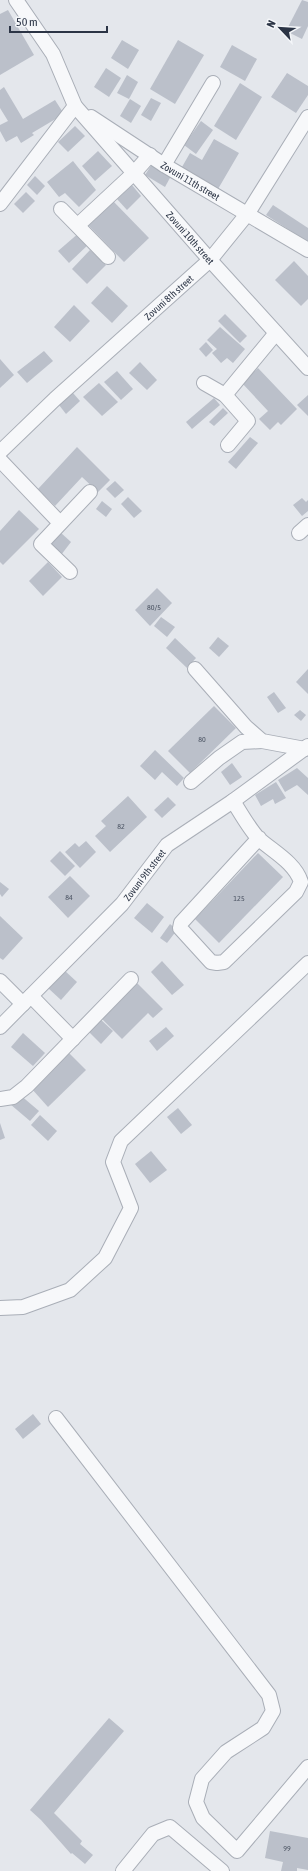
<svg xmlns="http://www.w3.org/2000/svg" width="308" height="1871" viewBox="0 0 308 1871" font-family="'Asap Condensed',sans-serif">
<rect width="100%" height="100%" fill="#e4e7ec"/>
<g fill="#bbc0ca">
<path d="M302,0L308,2V26L302,39L286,31Z"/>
<path d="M8,10L34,55L0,75V14Z"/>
<path d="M122,40L139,50L128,69L111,58Z"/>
<path d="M178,40L204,55L175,104L150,89Z"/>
<path d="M232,45L257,59L245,81L220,67Z"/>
<path d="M106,68L121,78L109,97L94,87Z"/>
<path d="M287,73L308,86V95L296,113L271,97Z"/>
<path d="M127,75L138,82L129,99L117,93Z"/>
<path d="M240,83L262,97L236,140L214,126Z"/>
<path d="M4,87L23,119L55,100L64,114L32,133L34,135L21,143L17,136L6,142L0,131V125L8,121L0,108V90Z"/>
<path d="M151,98L161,103L151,121L141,115Z"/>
<path d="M130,99L141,106L131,123L120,116Z"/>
<path d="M201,121L213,130L196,154L184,145Z"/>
<path d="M75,126L85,136L68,152L58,142Z"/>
<path d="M214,139L239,153L218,189L182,167L190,153L202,160Z"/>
<path d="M98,151L112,166L95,181L82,166Z"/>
<path d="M73,161L96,190L79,207L65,193L59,197L47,182Z"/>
<path d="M152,164L171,176L165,187L145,175Z"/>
<path d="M35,176L45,186L37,195L27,185Z"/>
<path d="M132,185L141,196L127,210L117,199Z"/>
<path d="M26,192L35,201L23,213L14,204Z"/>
<path d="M113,201L149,238L124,262L88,225Z"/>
<path d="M273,205L308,228V242L266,215Z"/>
<path d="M80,232L90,243L69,263L58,251Z"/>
<path d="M90,250L106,265L87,284L72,269Z"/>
<path d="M294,261L308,276V299L301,306L275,280Z"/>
<path d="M107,286L128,306L112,323L91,303Z"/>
<path d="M74,305L90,321L70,342L54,327Z"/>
<path d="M225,314L247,336L240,343L218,321Z"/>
<path d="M220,327L245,349L233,363L227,358L221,363L212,353L217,349L207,340Z"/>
<path d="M206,342L213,350L206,357L199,349Z"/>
<path d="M44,351L53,361L27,383L17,372Z"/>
<path d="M0,359L14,375L0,388Z"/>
<path d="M140,362L157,380L147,390L129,373Z"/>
<path d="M258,368L297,409L281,425L278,422L270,430L259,419L268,411L242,383Z"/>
<path d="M117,371L133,389L121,400L104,382Z"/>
<path d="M99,383L118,402L102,416L83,397Z"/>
<path d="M73,393L80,401L66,414L59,405Z"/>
<path d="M308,395V416L297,405Z"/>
<path d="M214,398L220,405L192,429L186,422Z"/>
<path d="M223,408L228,413L214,426L209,422Z"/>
<path d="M250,437L258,443L236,469L228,462Z"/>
<path d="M77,447L110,480L98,492L82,477L55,506L38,489Z"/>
<path d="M115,481L124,490L115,498L106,489Z"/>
<path d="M128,497L142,511L134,518L121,504Z"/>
<path d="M302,498L306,502L308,500V511L302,516L293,505Z"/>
<path d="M102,501L112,509L106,517L96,509Z"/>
<path d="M19,510L39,529L3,565L0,562V531Z"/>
<path d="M60,532L71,542L61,555L49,545Z"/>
<path d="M48,562L62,577L43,596L29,581Z"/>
<path d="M157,588L172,603L150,626L135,610Z"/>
<path d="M161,617L175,627L167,637L154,626Z"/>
<path d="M218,637L229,646L219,657L209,648Z"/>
<path d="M175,638L196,658L187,668L166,648Z"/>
<path d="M308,669V694L296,682Z"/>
<path d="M274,692L286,708L278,713L267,697Z"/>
<path d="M214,706L236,728L190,773L168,751Z"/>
<path d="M300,710L306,715L301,721L294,715Z"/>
<path d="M155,750L184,778L177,786L162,772L155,780L140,766Z"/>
<path d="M232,763L242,777L230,785L221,772Z"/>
<path d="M297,768L308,778V795L297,785L285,792L278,780Z"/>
<path d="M276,782L286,798L275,804L273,799L261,806L255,795Z"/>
<path d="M128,796L147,817L110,852L95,836L106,826L101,821Z"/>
<path d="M168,797L176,805L162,818L154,810Z"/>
<path d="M86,841L96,852L80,868L65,852L75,843L79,847Z"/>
<path d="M60,851L75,866L65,876L50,861Z"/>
<path d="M258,853L283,877L219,943L195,919Z"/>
<path d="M70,876L90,896L68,918L48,897Z"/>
<path d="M0,882L9,889L2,897L0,894Z"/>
<path d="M147,903L164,917L152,933L134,918Z"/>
<path d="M0,916L23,938L3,960L0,958Z"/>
<path d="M170,924L177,930L167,943L160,938Z"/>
<path d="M162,961L184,985L172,995L151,972Z"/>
<path d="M64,970L77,982L61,1000L48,988Z"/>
<path d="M137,983L163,1009L153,1018L148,1013L122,1039L98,1015Z"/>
<path d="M99,1018L113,1031L101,1044L87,1030Z"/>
<path d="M166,1027L174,1036L157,1051L149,1041Z"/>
<path d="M23,1033L45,1053L33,1066L11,1047Z"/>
<path d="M68,1052L86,1070L48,1107L31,1088Z"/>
<path d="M19,1094L39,1111L30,1121L10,1104Z"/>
<path d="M178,1108L192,1125L181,1134L167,1117Z"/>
<path d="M40,1115L57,1131L48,1141L31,1125Z"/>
<path d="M0,1123L5,1138L0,1140Z"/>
<path d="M151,1151L167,1170L150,1183L135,1164Z"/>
<path d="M33,1414L41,1424L23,1439L15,1429Z"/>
<path d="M109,1718L124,1731L54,1813L82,1841L80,1844L93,1855L85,1864L72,1853L71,1854L41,1820L30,1810Z"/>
<path d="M270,1831L308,1838V1870L297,1868V1871H281L283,1862L265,1858Z"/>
</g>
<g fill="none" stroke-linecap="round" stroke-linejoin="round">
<defs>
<g id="minor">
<path id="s1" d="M16,0L53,54L75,106L210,260L308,368"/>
<path id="s2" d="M91,117L164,165L308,250"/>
<path d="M164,165L213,83"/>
<path d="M0,204L75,106"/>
<path d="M61,209L108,257"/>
<path d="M78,225L134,173L150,155"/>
<path d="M204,383L225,395L248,421L228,445"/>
<path d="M225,395L276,333"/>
<path id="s3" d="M0,452L55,399L210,260L248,213L308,117"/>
<path d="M0,460L60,523"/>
<path d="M299,533L308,525"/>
<path d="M70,572L41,544L90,492"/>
<path d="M195,669L246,727L262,741L305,749"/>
<path d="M191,782L219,758L242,742L262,741"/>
<path d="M233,801C240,812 250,830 259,839C274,852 295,863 301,882L296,892L224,962L217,963L211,962L180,928L181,923L259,838"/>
<path d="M0,981L23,1004"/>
<path d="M31,996L73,1039"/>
<path id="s4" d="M0,1027L122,904L167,845L233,801L308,746"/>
<path d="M0,1099L13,1097L27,1086L131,979"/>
<path d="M0,1308L23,1307L70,1290L105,1258L131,1208L113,1162L121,1141L308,963"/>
<path d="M56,1418L269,1695L273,1711L263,1728L226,1752L202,1779L196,1802L203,1818L237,1851L308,1767"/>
<path d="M123,1871L153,1834L170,1827L222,1871"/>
</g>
</defs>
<use href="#minor" stroke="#a9aeb7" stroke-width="16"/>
<use href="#minor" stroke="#f7f8fa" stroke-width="14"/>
</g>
<g text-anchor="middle" stroke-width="3.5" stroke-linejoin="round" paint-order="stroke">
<g font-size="8" fill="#4f5766">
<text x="154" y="610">80/5</text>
<text x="202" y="742">80</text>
<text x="121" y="829">82</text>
<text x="69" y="900">84</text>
<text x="239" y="901">125</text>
<text x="287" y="1851">99</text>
</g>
<g font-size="10" fill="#2b3445" stroke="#f4f6f9">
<text dy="4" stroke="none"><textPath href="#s2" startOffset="118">Zovuni 11th street</textPath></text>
<text dy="4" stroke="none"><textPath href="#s1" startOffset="297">Zovuni 10th street</textPath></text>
<text dy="4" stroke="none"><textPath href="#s3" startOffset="229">Zovuni 8th street</textPath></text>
<text dy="4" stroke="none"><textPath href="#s4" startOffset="210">Zovuni 9th street</textPath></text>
</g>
</g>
<g transform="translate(280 28) rotate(295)" stroke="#f4f6f9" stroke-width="3" paint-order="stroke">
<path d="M0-3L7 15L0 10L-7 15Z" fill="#2b3445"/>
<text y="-6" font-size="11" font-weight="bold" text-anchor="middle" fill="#2b3445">N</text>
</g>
<path d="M10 26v6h97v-6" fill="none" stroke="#2b3445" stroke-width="2"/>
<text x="16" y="26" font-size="12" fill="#2b3445" stroke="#f4f6f9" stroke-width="3" paint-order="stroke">50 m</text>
</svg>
